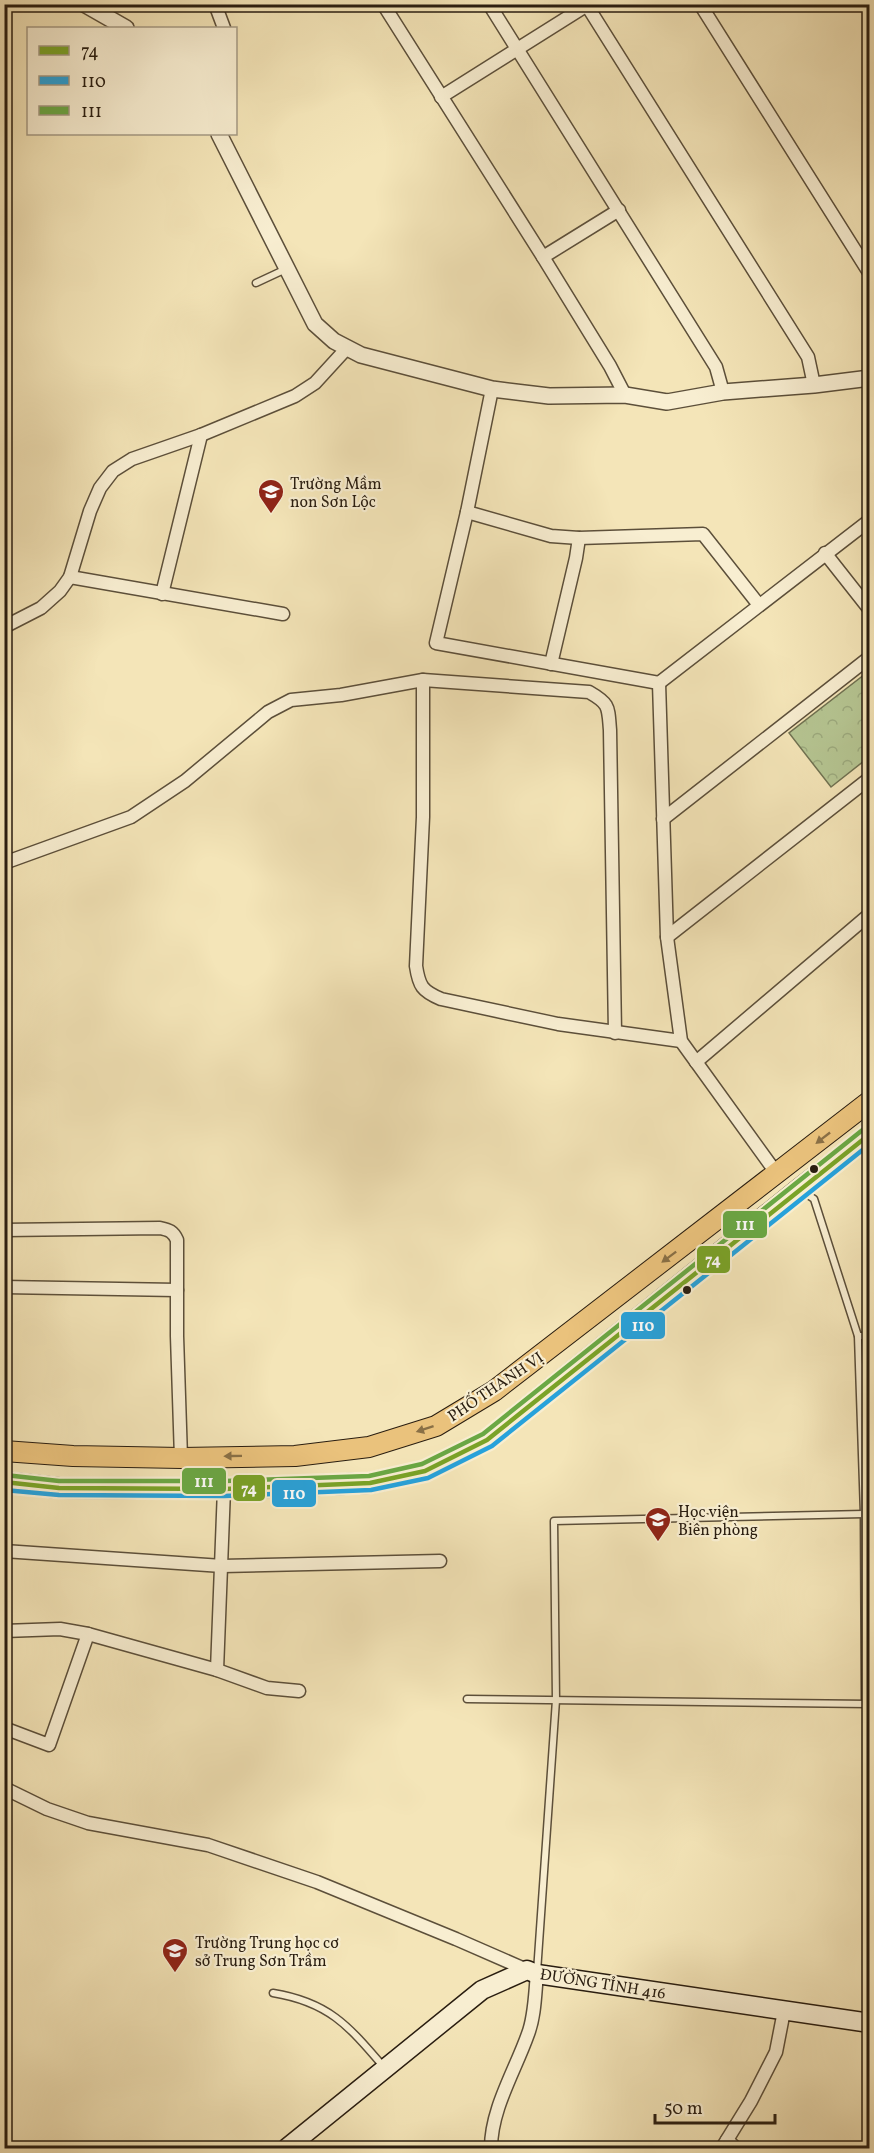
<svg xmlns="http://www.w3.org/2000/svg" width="874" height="2153" viewBox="0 0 874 2153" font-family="Vollkorn,serif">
<defs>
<pattern id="forest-crowns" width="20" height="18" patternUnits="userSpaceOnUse" patternTransform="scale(1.5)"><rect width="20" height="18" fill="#b6c693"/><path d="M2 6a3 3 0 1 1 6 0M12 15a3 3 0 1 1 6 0" fill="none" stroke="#9caa7e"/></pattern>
</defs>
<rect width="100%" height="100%" fill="#f4e5b8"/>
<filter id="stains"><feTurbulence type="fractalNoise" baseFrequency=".00333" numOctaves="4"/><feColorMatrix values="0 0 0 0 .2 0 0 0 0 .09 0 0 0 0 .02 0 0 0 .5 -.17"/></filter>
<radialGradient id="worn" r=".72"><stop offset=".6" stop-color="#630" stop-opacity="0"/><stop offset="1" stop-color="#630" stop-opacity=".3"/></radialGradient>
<path fill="url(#forest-crowns)" stroke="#707252" stroke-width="1.5" d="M869,671V757L831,787L789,733Z"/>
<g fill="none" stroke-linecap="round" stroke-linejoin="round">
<defs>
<g id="service">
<path d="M256,283L286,269"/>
<path d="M802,1191L814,1199L858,1336L864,1514L865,1704"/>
<path d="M858,1336H870"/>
<path d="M467,1699L869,1704"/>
<path d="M537,1972L556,1700L554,1521L864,1514"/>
<path d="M273,1993C328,2002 348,2025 383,2066"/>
</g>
<g id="minor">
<path d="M215,4L224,28"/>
<path d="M383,4L543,257L610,366L625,395"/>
<path d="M489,4L716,367L723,392"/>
<path d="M586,4L808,357L814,385"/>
<path d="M700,4L870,274"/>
<path d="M441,97L589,4"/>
<path d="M543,257L619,210"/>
<path d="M492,389L467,512L436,643L659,683L870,520"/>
<path d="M467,512L551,536L579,538L703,534L759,605"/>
<path d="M825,553L870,610"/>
<path d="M70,577L283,614"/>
<path d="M162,594L201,435"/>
<path d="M4,627L41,608L60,591L70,577L90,511L100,488L113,471L132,459L201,435L295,396L315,383L347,348"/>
<path d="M551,664L576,558L579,538"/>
<path d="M423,680V817L416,966C419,986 422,991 441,999L558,1024L681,1041"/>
<path d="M659,683L667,937L681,1041L777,1174"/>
<path d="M663,819L870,657"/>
<path d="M4,863L131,817L185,781L268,712L291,700L341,695L423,680L589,692C610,704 608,707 610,730L615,1033"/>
<path d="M667,937L870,778"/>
<path d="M696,1062L870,914"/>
<path d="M4,1230L160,1228C169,1230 173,1231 177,1240V1336L181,1458"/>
<path d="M4,1287L177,1290"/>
<path d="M4,1551L222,1566L440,1561"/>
<path d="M4,1631L60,1629L88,1634L217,1670L267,1688L299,1691"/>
<path d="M217,1670L224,1489"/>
<path d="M4,1728L49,1745L88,1634"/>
<path d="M4,1788L47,1809L88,1823L208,1845L317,1882L456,1939L527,1970"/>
<path d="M727,2140L736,2148"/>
<path d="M491,2148C491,2109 515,2071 528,2034C535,2016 535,1993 537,1974"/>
<path d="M722,2148L751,2101L776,2052L784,2011"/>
</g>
<g id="tertiary">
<path d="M84,4L126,28"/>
<path d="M219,134L315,324L334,341L361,355L492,389L549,396L625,395L667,402L723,392L814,385L870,378"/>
</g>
<path id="secondary" d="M287,2148L482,1990L527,1970L537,1974L870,2023"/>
<g id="primary">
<path d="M4,1451L73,1456L181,1458L295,1456L369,1447L436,1426L494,1391L870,1101"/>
<path d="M4,1482L59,1488L224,1489L370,1483L425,1471L487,1440L799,1189L870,1134"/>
</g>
</defs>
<use href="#service" stroke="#5c4f3a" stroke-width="9"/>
<use href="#minor" stroke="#5c4f3a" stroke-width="15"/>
<use href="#tertiary" stroke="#5c4f3a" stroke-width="18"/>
<use href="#secondary" stroke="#291d10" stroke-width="21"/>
<use href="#primary" stroke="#291d10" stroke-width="22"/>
<use href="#service" stroke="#f8eed1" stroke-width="6"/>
<use href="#minor" stroke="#f8eed1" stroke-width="12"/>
<use href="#tertiary" stroke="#f8eed1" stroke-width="15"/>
<use href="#secondary" stroke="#f8eed1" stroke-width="18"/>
<use href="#primary" stroke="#eac27c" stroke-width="20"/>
<defs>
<path id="bus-1" d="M4,1482L59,1488L224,1489L370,1483L425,1471L487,1440L870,1134"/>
<path id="bus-2" d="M4,1490L59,1495L224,1496L371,1490L428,1478L492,1446L870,1144"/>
<path id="bus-3" d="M5,1475L59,1481H224L369,1476L422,1464L483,1434L865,1128"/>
</defs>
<use href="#bus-1" stroke="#f8eed1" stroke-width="9"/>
<use href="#bus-2" stroke="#f8eed1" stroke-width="9"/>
<use href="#bus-3" stroke="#f8eed1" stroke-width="9"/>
<use href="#bus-1" stroke="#7aa327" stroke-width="4.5"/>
<use href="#bus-2" stroke="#27a2db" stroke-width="4.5"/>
<use href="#bus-3" stroke="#6aa844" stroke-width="4.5"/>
</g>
<defs><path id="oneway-solid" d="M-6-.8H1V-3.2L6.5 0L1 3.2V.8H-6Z" transform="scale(1.5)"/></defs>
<g fill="#8a7046">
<use href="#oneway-solid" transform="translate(823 1138) rotate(142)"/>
<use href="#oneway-solid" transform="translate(669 1257) rotate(143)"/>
<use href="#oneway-solid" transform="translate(425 1429) rotate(162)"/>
<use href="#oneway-solid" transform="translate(233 1456) rotate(179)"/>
</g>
<defs>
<symbol id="school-pin" viewBox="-11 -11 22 30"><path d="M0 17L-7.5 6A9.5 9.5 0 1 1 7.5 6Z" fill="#8f2418" stroke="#f8eed1"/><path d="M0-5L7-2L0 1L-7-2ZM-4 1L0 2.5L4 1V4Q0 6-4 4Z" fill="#fff"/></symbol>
<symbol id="university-pin" viewBox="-11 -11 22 30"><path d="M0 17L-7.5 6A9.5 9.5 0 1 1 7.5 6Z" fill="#8f2418" stroke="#f8eed1"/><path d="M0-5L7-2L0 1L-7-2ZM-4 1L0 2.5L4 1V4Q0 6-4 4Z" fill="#fff"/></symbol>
</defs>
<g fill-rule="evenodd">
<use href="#school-pin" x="256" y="477" width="30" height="40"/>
<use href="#university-pin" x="643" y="1505" width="30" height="40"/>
<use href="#school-pin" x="160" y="1936" width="30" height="40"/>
</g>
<g fill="#291d10" stroke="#f8eed1" stroke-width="2">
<circle cx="814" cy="1169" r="5"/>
<circle cx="687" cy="1290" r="5"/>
</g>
<g text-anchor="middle" stroke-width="4.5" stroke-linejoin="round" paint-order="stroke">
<g font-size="16" fill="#291d10" stroke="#f8eed1" text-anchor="start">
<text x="290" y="489">Trường Mầm<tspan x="290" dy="18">non Sơn Lộc</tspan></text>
<text x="678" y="1517">Học viện<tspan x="678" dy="18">Biên phòng</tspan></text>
<text x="195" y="1948">Trường Trung học cơ<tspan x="195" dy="18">sở Trung Sơn Trầm</tspan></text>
</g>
<g font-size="16" fill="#291d10" stroke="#f8eed1">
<text transform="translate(495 1386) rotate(-34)" y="6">PHỐ THANH VỊ</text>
<text transform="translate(603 1983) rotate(9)" y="6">ĐƯỜNG TỈNH 416</text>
</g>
</g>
<g stroke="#f8eed1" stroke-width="2">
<rect x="722" y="1210" width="46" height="29" rx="6" fill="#6aa844"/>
<rect x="696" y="1245" width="35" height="29" rx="6" fill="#7aa327"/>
<rect x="620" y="1311" width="46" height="29" rx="6" fill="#27a2db"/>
<rect x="181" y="1467" width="46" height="28" rx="6" fill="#6aa844"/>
<rect x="232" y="1474" width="34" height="28" rx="6" fill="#7aa327"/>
<rect x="271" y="1479" width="46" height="29" rx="6" fill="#27a2db"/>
</g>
<g font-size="16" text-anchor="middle" font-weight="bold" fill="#fff">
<text x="745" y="1230">111</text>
<text x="713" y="1265">74</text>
<text x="643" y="1331">110</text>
<text x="204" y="1487">111</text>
<text x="249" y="1494">74</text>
<text x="294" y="1499">110</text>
</g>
<rect width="874" height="2153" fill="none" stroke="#f4e5b8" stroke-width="24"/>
<rect x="6" y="6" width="862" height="2141" fill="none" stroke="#291d10" stroke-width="3"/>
<rect x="12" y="12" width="850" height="2129" fill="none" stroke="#291d10" stroke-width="1.5"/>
<rect x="27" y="27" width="210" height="108" fill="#f8eed1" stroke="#a59a84" stroke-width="1.5"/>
<rect x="39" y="46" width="30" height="9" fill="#7aa327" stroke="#a59a84" stroke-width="1.5"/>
<text x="81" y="57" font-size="18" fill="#291d10">74</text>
<rect x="39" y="76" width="30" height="9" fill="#27a2db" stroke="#a59a84" stroke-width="1.5"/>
<text x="81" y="87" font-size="18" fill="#291d10">110</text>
<rect x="39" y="106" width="30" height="9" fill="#6aa844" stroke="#a59a84" stroke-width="1.5"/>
<text x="81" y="117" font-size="18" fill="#291d10">111</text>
<path d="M655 2114v9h120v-9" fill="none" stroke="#291d10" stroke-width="3"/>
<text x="664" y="2114" font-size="18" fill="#291d10" stroke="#f8eed1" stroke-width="4.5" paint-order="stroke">50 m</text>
<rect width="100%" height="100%" filter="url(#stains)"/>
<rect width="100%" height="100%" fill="url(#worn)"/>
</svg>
